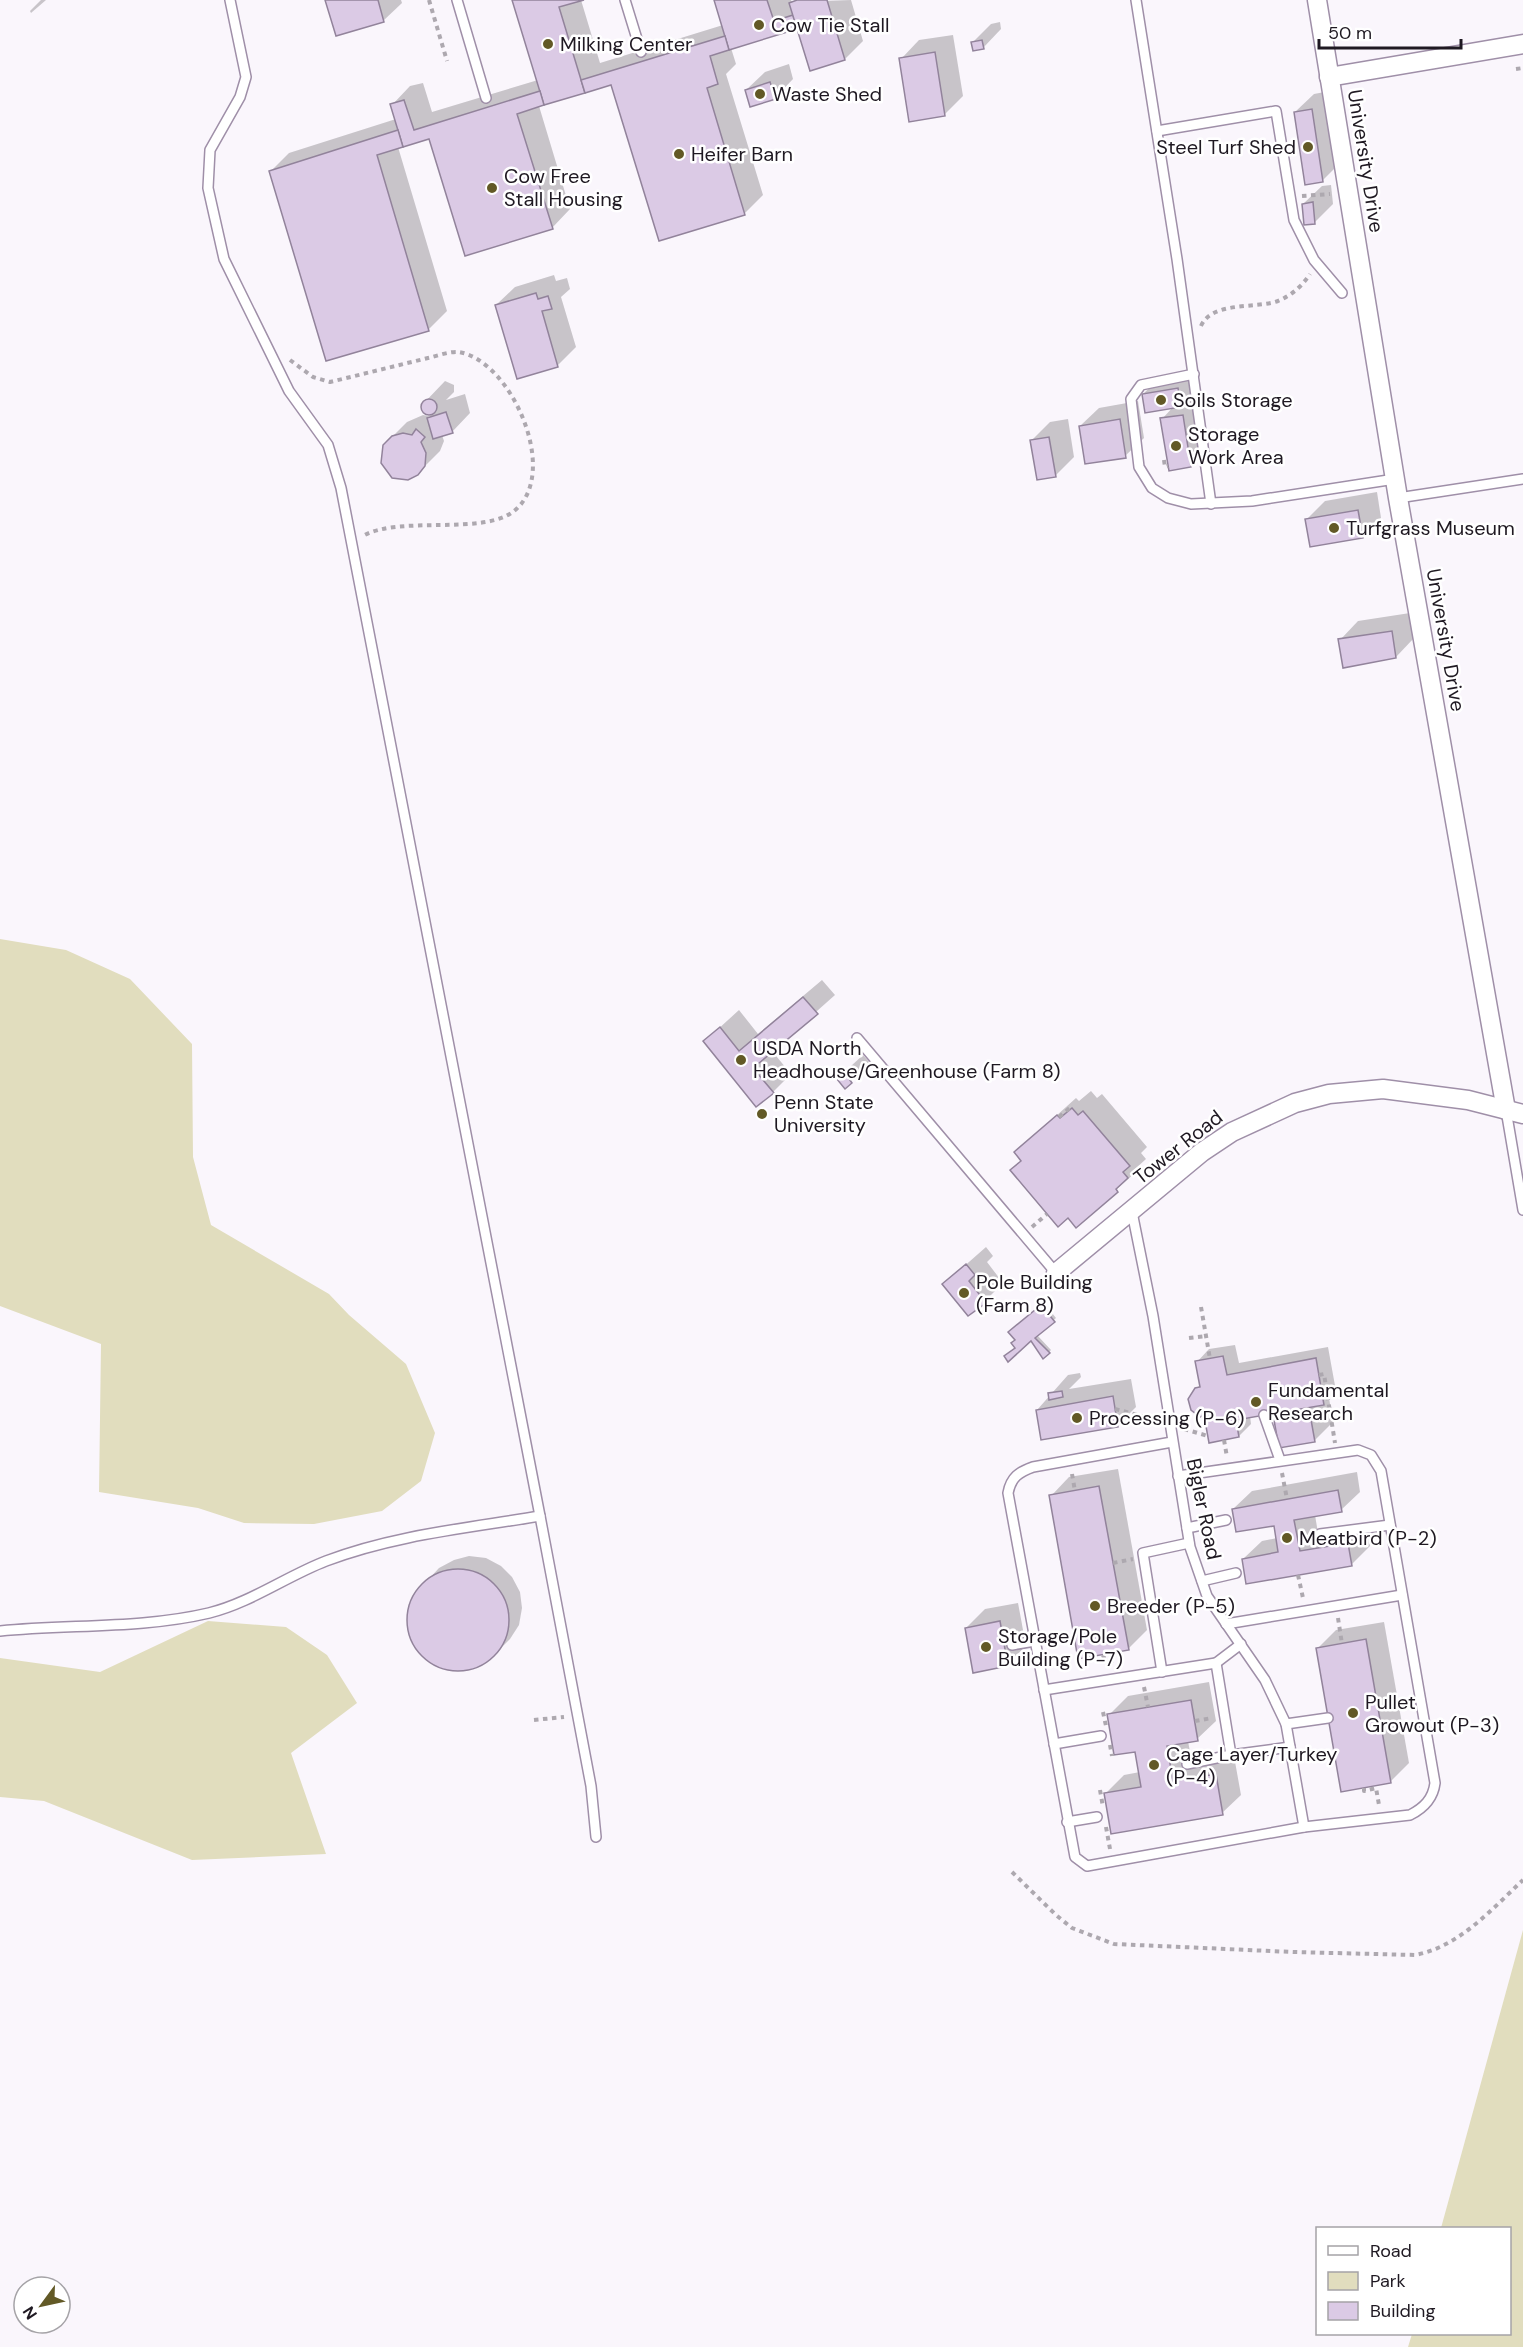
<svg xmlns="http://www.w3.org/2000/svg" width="1523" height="2347" viewBox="0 0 1523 2347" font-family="'DM Sans',sans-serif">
<rect width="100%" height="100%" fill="#faf6fc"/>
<g fill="#e1ddbe">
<path d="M0,939L66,950L130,979L192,1044L193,1157L211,1225L329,1294L349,1315L406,1364L435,1433L421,1481L382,1511L314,1524L244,1523L198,1508L99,1492L101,1344L0,1306Z"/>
<path d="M208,1621L286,1627L327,1655L357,1703L291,1753L326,1854L192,1860L44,1801L0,1797V1658L100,1672Z"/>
<path d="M1523,1930V2347H1408L1412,2334H1510V2228H1441Z"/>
</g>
<g fill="#0003">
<path d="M41,0H46L31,13L30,11Z"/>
<path d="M327,0H401L402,3L383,21Z"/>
<path d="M514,0H581L600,63L723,25L715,0H791L792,2L851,0L863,41L845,59L798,27L731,48L736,64L726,74L763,195L745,213L612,83L539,106L570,209L552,228L430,137L398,147L447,311L428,330L270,172L289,153L396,119L392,105L410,86L423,83L432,112L538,80Z"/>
<path d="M1000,22L1001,29L983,48L973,42L991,24Z"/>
<path d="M953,35L963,96L944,115L901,59L919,40Z"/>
<path d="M789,64L793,79L775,98L746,90L765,72Z"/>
<path d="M1330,91L1341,162L1322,181L1295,112L1314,94Z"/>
<path d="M1331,185L1333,204L1315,222L1303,204L1322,186Z"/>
<path d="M554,275L556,281L567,278L570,289L561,297L576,347L558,365L518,377L496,305L515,287Z"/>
<path d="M1196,370L1199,387L1186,399L1201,397L1209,447L1191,466L1162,419L1174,406L1143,394L1162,376Z"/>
<path d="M445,381L454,385V392L446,400L465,394L470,413L452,432L442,435L444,441L440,451L421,470L393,477L385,468L381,457L388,441L407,422L423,415L432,417L423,411V404Z"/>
<path d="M1138,401L1144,438L1125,456L1080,426L1099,408Z"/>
<path d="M1068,419L1074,457L1056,475L1031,441L1050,422Z"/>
<path d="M1377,492L1381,518L1363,536L1307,519L1325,501Z"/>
<path d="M1410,613L1414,638L1396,657L1340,640L1358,621Z"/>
<path d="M822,980L835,995L772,1051L791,1074L773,1092L705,1041L739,1010L758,1034Z"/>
<path d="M863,1055L870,1063L845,1087L838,1078Z"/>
<path d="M1091,1091L1097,1098L1102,1094L1147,1147L1141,1153L1146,1159L1134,1170L1136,1172L1077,1225L1016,1152L1076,1098L1079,1101Z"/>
<path d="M986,1247L993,1256L987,1262L1003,1283L985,1301L944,1284Z"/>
<path d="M1044,1303L1056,1318L1037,1335L1051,1350L1044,1357L1031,1339L1017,1347V1340L1010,1332Z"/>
<path d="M1235,1345L1239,1363L1328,1347L1336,1391L1329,1398L1333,1422L1314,1441L1276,1421L1287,1410L1250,1416L1251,1424L1239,1436L1205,1413L1196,1389L1201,1384L1197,1362L1209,1349Z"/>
<path d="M1080,1373L1081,1377L1069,1389L1131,1379L1136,1407L1117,1426L1037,1410L1068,1375Z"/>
<path d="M1118,1469L1147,1630L1128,1649L1051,1496L1069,1477Z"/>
<path d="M1357,1472L1360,1492L1341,1510L1315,1515L1318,1533L1367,1525L1370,1546L1352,1564L1243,1559L1262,1541L1277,1538L1275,1524L1233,1509L1252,1491Z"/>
<path d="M469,1556L486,1558L501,1566L512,1577L520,1592L522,1608L519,1625L510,1639L497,1652L484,1663L469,1669L452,1670L436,1665L423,1655L413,1641L409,1625L410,1609L415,1594L439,1568L454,1560Z"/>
<path d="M1018,1603L1026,1646L1007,1664L966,1628L985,1609Z"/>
<path d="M1384,1622L1409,1763L1390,1782L1317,1649L1336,1630Z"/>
<path d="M1209,1682L1216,1721L1197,1739L1188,1741L1192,1763L1234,1756L1241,1795L1222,1813L1106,1793L1124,1775L1140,1772L1136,1750L1109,1715L1128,1696Z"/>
</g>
<g fill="#dbcae5" stroke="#92839b" stroke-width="1.5">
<path d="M325,0H378L384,22L336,36Z"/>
<path d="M512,0H584L559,7L585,93L544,105Z"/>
<path d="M714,0H767L774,21L793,15L797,29L729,50Z"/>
<path d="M797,0H827L845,60L810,71L789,3Z"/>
<path d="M725,36L729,50L710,56L718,84L707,88L745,215L659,241L611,85L585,93L581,80Z"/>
<path d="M982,40L984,49L973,51L971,42Z"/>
<path d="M935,52L945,116L909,122L899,58Z"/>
<path d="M770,82L776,99L750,107L745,90Z"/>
<path d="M540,91L544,105L517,114L553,229L465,256L429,139L403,147L390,104L404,100L414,130Z"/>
<path d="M1312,109L1323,182L1305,185L1294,112Z"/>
<path d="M398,130L403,147L377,155L429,331L326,361L269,171Z"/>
<path d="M1313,202L1315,224L1304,225L1302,204Z"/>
<path d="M536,293L538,299L548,296L552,309L542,311L558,367L517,379L495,305Z"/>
<path d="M1178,388L1181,407L1145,413L1142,394Z"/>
<circle cx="429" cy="407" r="8"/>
<path d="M446,412L453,433L433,439L427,418Z"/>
<path d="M1183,415L1191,467L1169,471L1160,418Z"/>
<path d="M1120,419L1126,458L1085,464L1079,426Z"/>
<path d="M416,429L425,437L421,442L426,453L425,466L418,475L408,480L392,478L381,463L383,445L392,436L403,433L412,435Z"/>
<path d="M1049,437L1056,477L1037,480L1030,440Z"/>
<path d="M1358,510L1363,538L1310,547L1305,519Z"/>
<path d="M1392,631L1396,658L1343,668L1338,639Z"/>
<path d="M803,997L818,1014L753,1068L774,1093L756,1107L703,1041L720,1027L739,1051Z"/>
<path d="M844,1072L852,1083L845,1089L836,1078Z"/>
<path d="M1072,1108L1078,1115L1083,1111L1130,1166L1123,1172L1128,1178L1116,1189L1118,1192L1076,1228L1068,1218L1058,1227L1010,1170L1021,1161L1014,1152L1057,1115L1060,1118Z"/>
<path d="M966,1264L975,1275L969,1281L986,1303L968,1316L942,1284Z"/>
<path d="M1041,1305L1055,1322L1035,1338L1050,1353L1043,1359L1031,1341L1008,1362L1004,1356L1015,1348L1011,1343L1015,1340L1008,1332Z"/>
<path d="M1223,1356L1227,1375L1316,1358L1324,1405L1236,1420L1239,1437L1209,1443L1204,1415L1200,1417L1191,1410L1188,1399L1195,1388L1200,1387L1195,1361Z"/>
<path d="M1062,1391L1063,1397L1049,1400L1048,1393Z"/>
<path d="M1113,1396L1118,1427L1041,1440L1036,1410Z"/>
<path d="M1310,1414L1315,1442L1279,1448L1274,1420Z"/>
<path d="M1099,1486L1129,1650L1078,1659L1049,1495Z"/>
<path d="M1338,1490L1342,1512L1294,1520L1300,1551L1348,1543L1352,1566L1246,1584L1242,1559L1278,1552L1274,1526L1236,1532L1232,1509Z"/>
<circle cx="458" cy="1620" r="51"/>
<path d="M1000,1621L1008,1666L973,1673L965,1628Z"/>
<path d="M1366,1639L1391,1783L1341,1792L1316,1648Z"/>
<path d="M1191,1700L1198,1741L1167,1746L1173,1781L1216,1774L1223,1815L1111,1834L1104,1793L1141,1787L1135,1752L1114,1755L1107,1714Z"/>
</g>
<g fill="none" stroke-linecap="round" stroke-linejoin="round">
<defs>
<g id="lane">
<path d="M230,0L246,77L240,97L210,150L208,188L224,259L289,391L328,445L341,488L540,1516L591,1786L596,1837"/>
<path d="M457,0L486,98"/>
<path d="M625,0L641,52"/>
<path d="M1136,0L1177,259L1211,504"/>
<path d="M1157,131L1276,111L1294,220L1314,260L1342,293"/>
<path d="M1194,374L1141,385L1131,399L1139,467L1152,488L1168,498L1191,504L1252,501L1395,479"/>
<path d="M1398,498L1523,479"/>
<path d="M857,1038L1056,1273"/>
<path d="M1506,1110L1523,1210"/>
<path d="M1132,1212L1153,1316L1190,1547L1207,1596L1265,1680L1286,1724L1304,1827"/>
<path d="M1264,1415L1280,1460"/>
<path d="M1172,1442L1033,1467C1019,1472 1011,1477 1008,1493L1075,1857L1087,1866L1304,1827L1410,1815C1424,1808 1433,1799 1435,1783L1381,1471L1371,1455L1358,1450L1178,1476"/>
<path d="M1187,1528L1226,1520"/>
<path d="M1320,1534L1390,1525"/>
<path d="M1202,1581L1236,1573"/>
<path d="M1226,1624L1402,1595"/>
<path d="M0,1631C69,1624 141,1629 209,1613C250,1603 287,1576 326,1561C394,1535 469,1528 540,1516"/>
<path d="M1012,1645L1035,1641"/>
<path d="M1216,1663L1231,1755L1290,1747"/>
<path d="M1162,1672L1143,1553L1189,1543"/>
<path d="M1044,1690L1216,1663L1241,1644"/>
<path d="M1286,1724L1328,1718"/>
<path d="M1054,1744L1101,1736"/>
<path d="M1187,1764L1231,1755"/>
<path d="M1067,1822L1097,1817"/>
</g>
<g id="street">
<path d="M1317,0L1398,498L1506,1110"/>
<path d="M1329,77L1523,44"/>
<path d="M1056,1273L1202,1152L1232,1132L1295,1103L1329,1094L1383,1089L1468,1100L1523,1114"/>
</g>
</defs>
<use href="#lane" stroke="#9f8fa8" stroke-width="12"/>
<use href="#street" stroke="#9f8fa8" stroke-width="21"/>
<g stroke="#ada8af" stroke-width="4" stroke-dasharray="4.5 4.5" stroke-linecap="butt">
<path d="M429,0L447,61"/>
<path d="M1516,69L1523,68"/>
<path d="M1302,196L1330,194"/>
<path d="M1201,326C1212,301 1255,309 1278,301C1292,295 1302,286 1310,274"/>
<path d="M290,360L313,377L330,382C363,374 395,366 428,358C437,356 450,351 459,352C512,361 561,474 514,511C483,536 399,515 363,536"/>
<path d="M1164,460L1165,467L1168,466"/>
<path d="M1059,1117L1071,1107"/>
<path d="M1032,1227L1047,1214"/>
<path d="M1201,1307L1210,1359"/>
<path d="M1189,1338L1206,1336"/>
<path d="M1319,1375L1324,1374L1335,1443"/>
<path d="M1115,1409L1157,1420"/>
<path d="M1184,1429L1208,1436"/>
<path d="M1224,1440L1227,1457"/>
<path d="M1282,1473L1287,1499"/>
<path d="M1072,1474L1075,1491"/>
<path d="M1113,1563L1133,1559"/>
<path d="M1298,1575L1303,1598"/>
<path d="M1338,1618L1342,1644"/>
<path d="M1103,1655L1104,1658L1116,1664"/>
<path d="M1144,1687L1148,1707"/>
<path d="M1378,1708L1409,1702"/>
<path d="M1103,1712L1106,1726"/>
<path d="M534,1720L564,1717"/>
<path d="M1195,1721L1212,1718"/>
<path d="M1110,1745L1112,1756"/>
<path d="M1364,1788V1791L1376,1788L1379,1805"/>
<path d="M1100,1790L1103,1807"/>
<path d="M1106,1827L1110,1849"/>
<path d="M1012,1872L1056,1915L1072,1928L1114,1944L1293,1952L1415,1955C1459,1947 1492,1909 1523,1880"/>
</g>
<use href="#lane" stroke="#fff" stroke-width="9"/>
<use href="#street" stroke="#fff" stroke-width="18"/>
</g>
<g fill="#625926" stroke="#fff" stroke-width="2">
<circle cx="759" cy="25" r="6"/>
<circle cx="548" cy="44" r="6"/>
<circle cx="760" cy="94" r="6"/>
<circle cx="1308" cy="147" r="6"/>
<circle cx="679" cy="154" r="6"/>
<circle cx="492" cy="188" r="6"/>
<circle cx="1161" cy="400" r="6"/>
<circle cx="1176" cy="446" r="6"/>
<circle cx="1334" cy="528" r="6"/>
<circle cx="741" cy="1060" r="6"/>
<circle cx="762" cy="1114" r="6"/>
<circle cx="964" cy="1293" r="6"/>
<circle cx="1256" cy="1402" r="6"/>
<circle cx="1077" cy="1418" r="6"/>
<circle cx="1287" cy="1538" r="6"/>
<circle cx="1095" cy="1606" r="6"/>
<circle cx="986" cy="1647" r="6"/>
<circle cx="1353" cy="1713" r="6"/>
<circle cx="1154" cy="1765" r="6"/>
</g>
<g text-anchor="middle" stroke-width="5" stroke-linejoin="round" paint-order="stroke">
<g font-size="20" fill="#1f1922" stroke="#fff" text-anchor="start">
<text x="771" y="32">Cow Tie Stall</text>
<text x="560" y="51">Milking Center</text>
<text x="772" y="101">Waste Shed</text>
<text x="1296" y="154" text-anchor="end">Steel Turf Shed</text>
<text x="691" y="161">Heifer Barn</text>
<text x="504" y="183">Cow Free<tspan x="504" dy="23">Stall Housing</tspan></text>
<text x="1173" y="407">Soils Storage</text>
<text x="1188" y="441">Storage<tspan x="1188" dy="23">Work Area</tspan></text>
<text x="1346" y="535">Turfgrass Museum</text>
<text x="753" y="1055">USDA North<tspan x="753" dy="23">Headhouse/Greenhouse (Farm 8)</tspan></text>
<text x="774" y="1109">Penn State<tspan x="774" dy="23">University</tspan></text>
<text x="976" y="1289">Pole Building<tspan x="976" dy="23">(Farm 8)</tspan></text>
<text x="1268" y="1397">Fundamental<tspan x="1268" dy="23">Research</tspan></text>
<text x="1089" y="1425">Processing (P-6)</text>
<text x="1299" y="1545">Meatbird (P-2)</text>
<text x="1107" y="1613">Breeder (P-5)</text>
<text x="998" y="1643">Storage/Pole<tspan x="998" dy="23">Building (P-7)</tspan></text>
<text x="1365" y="1709">Pullet<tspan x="1365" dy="23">Growout (P-3)</tspan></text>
<text x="1166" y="1761">Cage Layer/Turkey<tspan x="1166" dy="23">(P-4)</tspan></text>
</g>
<g font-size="20" fill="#1f1922" stroke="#fff">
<text transform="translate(1366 161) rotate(81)" y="7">University Drive</text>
<text transform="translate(1446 640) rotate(80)" y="7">University Drive</text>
<text transform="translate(1178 1147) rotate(-38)" y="7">Tower Road</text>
<text transform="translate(1204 1509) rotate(78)" y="7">Bigler Road</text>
</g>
</g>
<rect x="1316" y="2227" width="195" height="108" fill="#ffffff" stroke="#a5a3a7" stroke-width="1.5"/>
<rect x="1328" y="2246" width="30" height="9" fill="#ffffff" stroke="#a5a3a7" stroke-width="1.5"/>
<text x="1370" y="2257" font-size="18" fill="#1f1922">Road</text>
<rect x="1328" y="2272" width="30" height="18" fill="#e1ddbe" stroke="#a5a3a7" stroke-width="1.5"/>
<text x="1370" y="2287" font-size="18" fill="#1f1922">Park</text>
<rect x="1328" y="2302" width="30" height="18" fill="#dbcae5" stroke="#a5a3a7" stroke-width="1.5"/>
<text x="1370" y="2317" font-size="18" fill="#1f1922">Building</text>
<g transform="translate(42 2305) rotate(237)"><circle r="28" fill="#ffffff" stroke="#a5a3a7" stroke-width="1.5"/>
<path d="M0-4.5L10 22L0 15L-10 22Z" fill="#625926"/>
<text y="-9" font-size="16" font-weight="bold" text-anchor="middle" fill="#1f1922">N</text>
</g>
<path d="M1319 39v9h142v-9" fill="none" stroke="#1f1922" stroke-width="3"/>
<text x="1328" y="39" font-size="18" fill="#1f1922" stroke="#ffffff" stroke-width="4.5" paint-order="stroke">50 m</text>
</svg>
